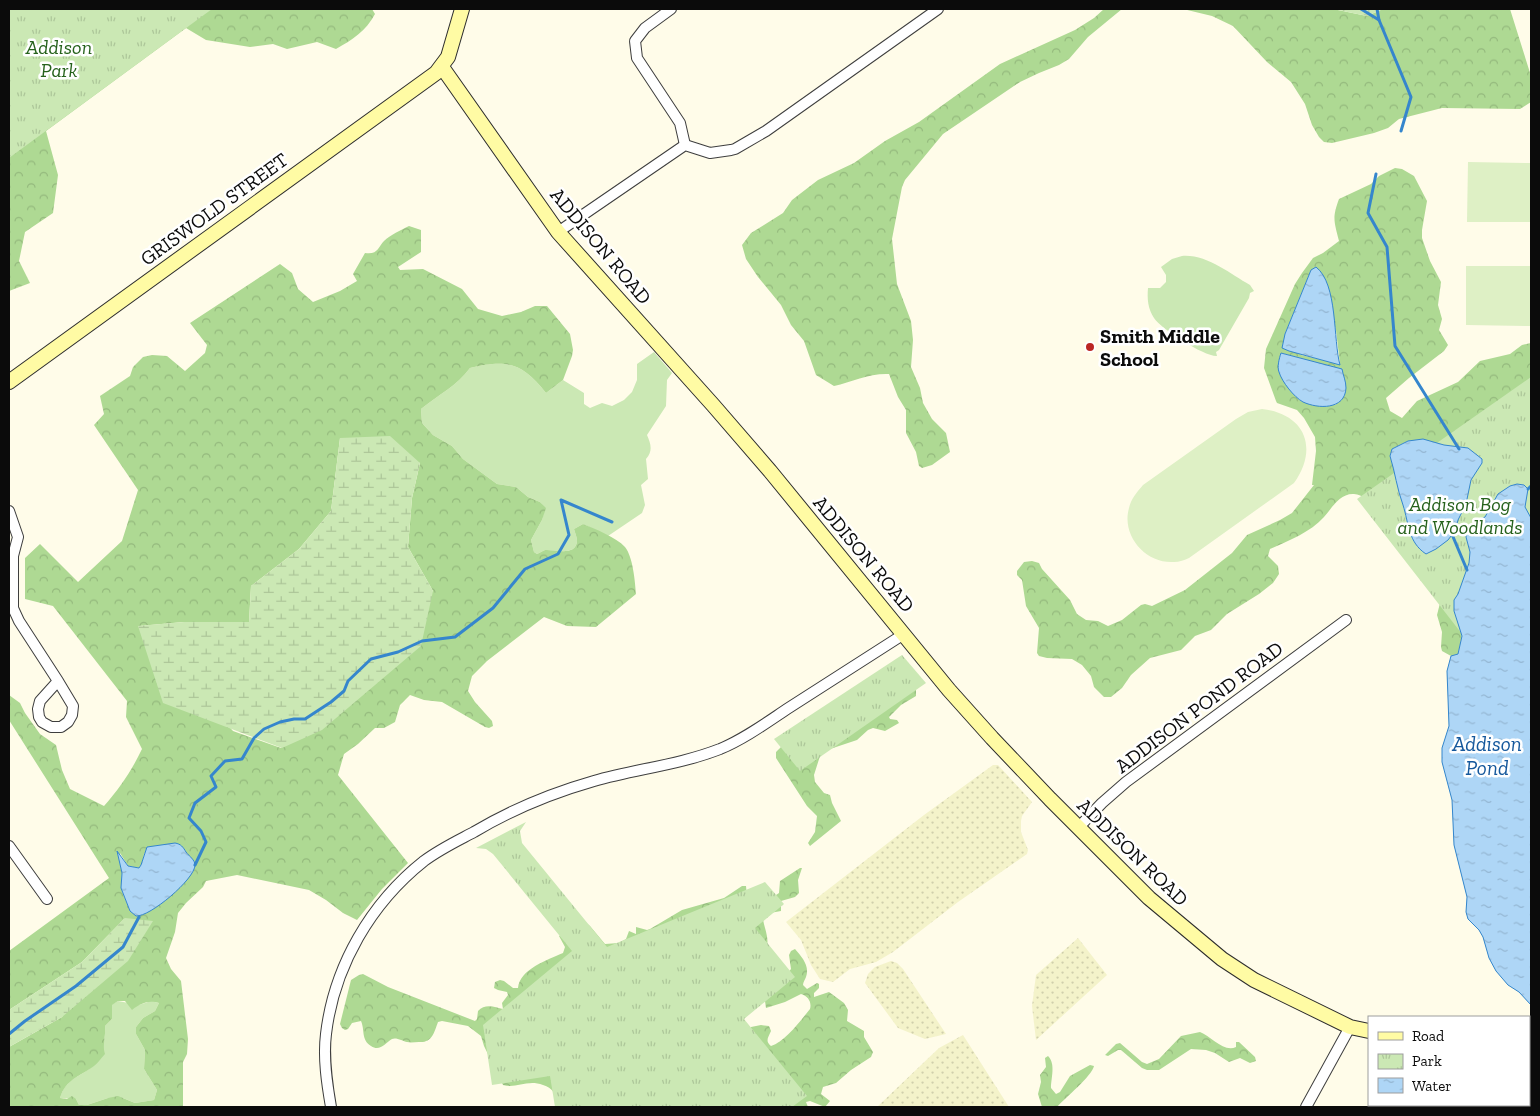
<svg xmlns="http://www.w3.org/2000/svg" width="1540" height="1116" viewBox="0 0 1540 1116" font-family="'Zilla Slab',serif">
<defs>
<pattern id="farmland-dots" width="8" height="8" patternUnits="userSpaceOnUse" patternTransform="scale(1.25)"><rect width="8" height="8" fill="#f4f3ca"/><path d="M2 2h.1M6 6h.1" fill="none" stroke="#d0cfac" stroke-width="1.8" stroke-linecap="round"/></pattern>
<pattern id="forest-crowns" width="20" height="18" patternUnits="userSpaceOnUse" patternTransform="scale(1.25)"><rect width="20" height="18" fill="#aed993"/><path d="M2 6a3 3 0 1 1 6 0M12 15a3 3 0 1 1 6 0" fill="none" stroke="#94b97d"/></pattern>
<pattern id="wetland-marsh" width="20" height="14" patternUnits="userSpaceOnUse" patternTransform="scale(1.25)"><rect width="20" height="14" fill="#cbe8b4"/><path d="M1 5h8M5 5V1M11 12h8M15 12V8" fill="none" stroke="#adc699"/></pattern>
<pattern id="park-tufts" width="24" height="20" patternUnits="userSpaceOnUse" patternTransform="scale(1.25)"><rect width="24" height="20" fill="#cbe8b4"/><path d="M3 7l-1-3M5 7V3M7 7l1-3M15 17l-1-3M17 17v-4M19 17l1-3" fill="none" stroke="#adc699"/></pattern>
<pattern id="water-ripples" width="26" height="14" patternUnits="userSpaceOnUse" patternTransform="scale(1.25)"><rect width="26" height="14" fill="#aed6f6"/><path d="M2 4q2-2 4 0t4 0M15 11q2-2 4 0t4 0" fill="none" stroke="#94b6d2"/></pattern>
</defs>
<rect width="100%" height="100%" fill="#fffce9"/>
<g fill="url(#farmland-dots)">
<path d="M993,765H998L1032,802L1022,816L1021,821V832L1028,850L1027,854L958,902L893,952L876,962L850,969L833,982L820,979L811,965L801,940L786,922L924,815Z"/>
<path d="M1078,938L1107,975L1036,1040L1032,1006L1036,975Z"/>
<path d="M891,961L897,963L903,969L946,1034L925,1039L898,1028L865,983L868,974L875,967Z"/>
<path d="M963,1035L1009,1107H877L939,1048Z"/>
</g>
<g fill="#cbe8b4">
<path d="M1182,256C1207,254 1230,274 1250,285L1254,291L1250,293L1249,298L1219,350L1216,352L1217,356C1205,357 1161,329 1154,318C1148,309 1147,299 1148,288H1160L1166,282V275L1161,267L1172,259Z"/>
<path d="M654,352L672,373L667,380L666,406L647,435C651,444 653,451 646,459L648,479L641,485L645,505L642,513L608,536L583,524L574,529C575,533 577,537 577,541C576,557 553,549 545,550C542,551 540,553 537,554L534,552L531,540L542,520L545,508L540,502L528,497L516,487L497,484L463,459L452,446L433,435L422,423L421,409C438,395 457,386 470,368C508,359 522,363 546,393L563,380L584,393V404L590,408L602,403L612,406L624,400L632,392L637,380V364Z"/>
<path d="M118,1001L139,1005L151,1001L159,1003L155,1011L143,1018L136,1027V1034L145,1050L144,1069L157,1090L154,1100L135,1103L123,1098H108L87,1105H79L76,1099L60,1098C66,1078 79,1078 93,1066C102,1058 106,1037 105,1026L112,1019L111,1005Z"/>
</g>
<g fill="url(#forest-crowns)" fill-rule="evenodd">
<path d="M9,9H372L375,14C366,31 352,40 336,49L317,42L287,49L273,44L250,47L206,40L186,28L46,131L58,175L53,213L25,232L19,261L30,283L9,291Z"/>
<path d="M1104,9H1122L1088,37L1069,59L1059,65L1039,73L1020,82L943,134L905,180L902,187L892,239L897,284L911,321L913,340L911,367L920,388L923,403L932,419L946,433L950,452L932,465L922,468L919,466L916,452L906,433V410L898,397L889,374C870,373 852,382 834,386L816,375L804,341L791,325L781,305L758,277L746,259L742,245L751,233L783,213L792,200L818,180L854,163L885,141L919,122L1000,64L1075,30L1094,18Z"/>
<path d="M1183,9H1333L1367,16L1383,9H1510L1531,76V102L1520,109L1442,108L1399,119L1388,128L1374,133L1332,143L1324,142L1319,137L1312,125L1305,104L1291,82L1267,62L1233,26L1212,16Z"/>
<path d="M1395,168L1402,169L1414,176L1427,201L1422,230V238L1430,261L1441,282L1438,305L1442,319L1439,330L1448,345L1444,351L1409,378L1386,398L1390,411L1402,418L1417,401L1458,382L1480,361L1510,354L1522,345L1531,343V481L1459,621L1462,636L1458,654L1451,656L1442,651L1441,647L1442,632L1437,615L1440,603L1408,441L1392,449L1390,456L1396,473L1379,513C1372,506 1364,494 1354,494C1340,493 1332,508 1324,517C1311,532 1288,541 1270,549L1268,556L1278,566L1279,574L1273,583L1259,594L1227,614L1211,630L1195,636L1181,650L1150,658L1131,675L1122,688L1111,697H1104L1094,687L1091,676L1082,665L1072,659L1047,658L1039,656L1037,653L1039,628L1026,606L1022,580L1017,575V571L1024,562L1032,561L1039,563L1042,569L1070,600L1077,614L1086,620L1098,621L1108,626L1122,620L1141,605L1145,604L1152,606L1185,590L1232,553L1247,535L1280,520L1292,513L1314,485H1312L1316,451L1315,437L1304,418L1297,410L1277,403L1276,401L1264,368L1266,349L1295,284L1302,273L1313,258L1323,253L1339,241C1334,221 1332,218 1339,199L1371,184L1379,176ZM1311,270L1336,330L1340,364L1301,355L1285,334ZM1281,353L1300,358L1344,396L1340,401L1335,405L1301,401L1291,391L1279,372Z"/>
<path d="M409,226L421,230V252L398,267L400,270L423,269L462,289L478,309L502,316L521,312L535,306H547L570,334L573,350L572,356L563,380L546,393C522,363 508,359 470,368C457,386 438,395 421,409L422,423L433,435L452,446L463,459L497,484L516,487L528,497L540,502L546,508L542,520L531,540L534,552L537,554C540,553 542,551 545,550C554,549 576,557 577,541C577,537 575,533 574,529L583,524C595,529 616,537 625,547C633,557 635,581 636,594L596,627L567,626L544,617L487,661L472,676L468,691L475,702L492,721L493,726L489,728L485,727L442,702L424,700L410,695L400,705L395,722L384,728H375L358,744L344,754L338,775L408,863L382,889L357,920L343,913L326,900L309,890L237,875L206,881L203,887L186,903L178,913L175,932L166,958L171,969L181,981L188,1039L187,1054L183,1062V1107H9V1047L62,1017L125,918L82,962L9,1010V951L109,878L9,720V695L20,703L25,713L40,734L56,745L62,770L70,789L104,806C120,788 132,770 142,749L126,717L127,701L53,606L25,599V558L40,544L78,582L122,541L138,490L94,425L104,414L100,396L130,376L133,367L143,357L152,355L167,356L185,371L205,353L207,345L190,323L280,264L292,273L298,289L313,302L340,291L357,281L353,274L365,253C378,255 378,247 384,241C390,235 401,230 409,226ZM340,438L420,463L412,498L408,547L433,591L281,748L233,731L139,626L184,622H249L251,586L299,549L331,511ZM153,847H156L130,911L121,888L122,873L120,853L128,866L139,868L143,862L144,854ZM118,1001H125L132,1010C141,1003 149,1000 159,1003L155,1011L143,1018L136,1027V1034L145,1050L144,1069L157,1090L154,1100L135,1103L118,1096L108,1098L87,1105H79L76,1099L72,1096L67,1099L60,1098C66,1079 79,1077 94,1066C98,1063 101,1058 105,1054C102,1045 106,1037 105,1026L112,1019V1005Z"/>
<path d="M908,683L916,690V696L901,705L889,717L890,719L897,720L899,723L885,731L873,728L868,730L857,740L827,750L820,756L814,775L815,782L824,793L830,795L832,803L841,821L810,846L808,843L815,832L817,816L807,806L776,758V752L787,741Z"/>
<path d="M800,868H802L798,880L799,893L795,897L781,901V911L770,913L763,919C764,927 769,937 767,946L673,1107H555C556,1095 555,1089 543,1085C527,1079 516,1089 503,1085L484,1046L481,1036L468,1026L442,1021L438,1022C434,1033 432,1043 419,1042C415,1042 411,1043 407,1042C403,1041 396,1037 392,1039C385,1043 380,1052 371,1046C361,1040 365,1030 361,1021L352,1023L348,1029L345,1030L342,1028L340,1024L351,980L359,975L363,974L388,987L475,1021L477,1019L478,1011C485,1003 495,1007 503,1009L502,1003L508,995L507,992L498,990L494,988L495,982L500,980L504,981L513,988H518C520,969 547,960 563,953L565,947L559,936L585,922L590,926L605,944L619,943L626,939L629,931L636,934V927L647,930L650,929L682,910L724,898L742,886H746L747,897L776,895L779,893L780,881Z"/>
<path d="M795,949C802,957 810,966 806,977C805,980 803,982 803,985L807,989L817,983L819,984V988L814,993V997L829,992L844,1003L848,1010L847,1021L864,1031V1037L873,1052L871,1057L851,1070L836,1083L823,1087L821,1094L830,1101L825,1107L810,1101L806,1102L808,1107H714L751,1027L761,1025L769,1026L771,1031C768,1038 765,1041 771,1046C785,1042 801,1020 810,1009C812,1002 808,996 801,994L785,1002L766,1008L765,1001L791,969L789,955L791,951Z"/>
<path d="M1200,1032C1211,1036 1224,1053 1236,1047V1042H1239L1255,1057L1256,1061L1250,1063L1240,1058L1229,1062L1215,1053L1206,1050L1191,1049L1159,1070H1147L1142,1068L1121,1050H1118L1108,1056L1105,1055L1116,1044L1120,1043L1142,1062L1147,1064L1159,1059L1181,1036Z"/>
<path d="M1048,1056C1056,1064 1051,1078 1051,1088L1056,1094L1060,1092L1070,1076L1090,1065L1094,1066C1092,1076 1065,1098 1057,1107H1042L1038,1094L1041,1082L1040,1075L1046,1067L1045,1058Z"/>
</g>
<g fill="url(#wetland-marsh)">
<path d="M1333,9H1383L1367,16Z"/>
<path d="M390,436L420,463L412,498L408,547L433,591L421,646L322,730L282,748L163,703L138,626L184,622H249L251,586L299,549L331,511L340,438Z"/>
<path d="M125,918L153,921L128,961L62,1017L9,1047V1010L82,962Z"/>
</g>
<g fill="url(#park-tufts)">
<path d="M9,9H212L9,158Z"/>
<path d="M1531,377V1005L1519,992L1508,985L1496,971L1489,958L1483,937L1479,930L1468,919L1466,912L1467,897L1454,845L1452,800L1442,762V748L1449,726L1447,671L1451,656L1458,654L1462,634L1357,499Z"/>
<path d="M902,655L926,683L800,771L774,739Z"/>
<path d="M526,822L520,831L522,843L607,947L765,882L784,904L755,928L795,977L744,1019L807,1096L792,1107H555L550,1076L492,1085L483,1025L572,951L493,854L486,849L476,848Z"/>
</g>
<g fill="#def0c5">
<path d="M1468,162L1531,163V222H1467Z"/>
<path d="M1466,266H1531V326L1466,325Z"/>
<path d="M1262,409C1305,414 1319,448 1294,483L1189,558C1185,560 1179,562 1174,562C1146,564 1121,536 1129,508C1131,499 1137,492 1143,485L1236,419L1248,412Z"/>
</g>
<g fill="url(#water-ripples)" stroke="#3586cd">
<path d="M1316,267C1338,284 1333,340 1340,365L1289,351L1282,348L1285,334L1311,270Z"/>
<path d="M1281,353L1342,369C1343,375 1346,381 1346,388C1345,410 1318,409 1303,402C1294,397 1282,382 1279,372C1277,367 1279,359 1281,353Z"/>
<path d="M1423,439L1444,445L1468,448L1482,459V463L1471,480L1466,504L1458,520L1455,531L1448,540L1436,549L1426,554C1408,542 1409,524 1403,505C1397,489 1395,472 1390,456L1392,449L1408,441Z"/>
<path d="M1517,484L1524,485L1528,489L1525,507L1531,518V1005L1519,992L1508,985L1496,971L1489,958L1483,937L1479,930L1468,919L1466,912L1467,897L1454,845L1452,800L1442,762V748L1449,726L1447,671L1451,656L1458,654L1462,636L1454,611V600L1458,594L1469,563L1470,552L1466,537L1468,529L1469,526L1485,517L1498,494L1510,486Z"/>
<path d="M175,843C181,844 183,847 186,852C189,856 195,860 195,865C195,879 150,917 136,916L130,911L121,888L122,873L117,851L128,866L139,868L141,865L147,847Z"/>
</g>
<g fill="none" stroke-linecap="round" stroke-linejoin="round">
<g stroke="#3586cd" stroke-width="3">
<path d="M1361,9L1379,20"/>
<path d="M1377,9L1379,20L1411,97L1401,131"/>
<path d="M1376,174L1368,213L1387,247L1395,346L1459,449"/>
<path d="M1528,489L1531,486"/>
<path d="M1451,532L1467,570"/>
<path d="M195,865L206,842L201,831L189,818L195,803L216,787L211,776L225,761L242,759L254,738L264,729L280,722L294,719H305L331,702L344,691L348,681L371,659L398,652L422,641L455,637L493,608L525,569L558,554L569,535L561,500L612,522"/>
<path d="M9,1034L25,1021L76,986L123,947L139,917"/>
</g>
<defs>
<g id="street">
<path d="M671,9L645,28L635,41L637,58L680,123L685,145"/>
<path d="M558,232L685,145L710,153L731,150L735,149L766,131L938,9"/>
<path d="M9,511L18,537L13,556V608L19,621L58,681L73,706L72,715L68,722L61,727H51L42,722L39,717L38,709L40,701L58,681"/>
<path d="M1078,828L1102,803L1126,782L1346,620"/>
<path d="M9,846L47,899"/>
<path d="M331,1107C327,1084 323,1058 326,1034C334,966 371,903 424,861C440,849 457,841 474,832C511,810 552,793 594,781C636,769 679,765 720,749C744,739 766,723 787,709C826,684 865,659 904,634"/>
<path d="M1306,1107L1350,1027"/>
</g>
<g id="secondary">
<path d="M442,67L558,232L713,405L770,471L949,690L992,738L1050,799L1149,898L1222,959L1254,980L1350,1027L1369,1031"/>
<path d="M9,382L436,73L448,57L462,9"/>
<path d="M1529,1068L1531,1069"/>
</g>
</defs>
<use href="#street" stroke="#3e3e3e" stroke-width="12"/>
<use href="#secondary" stroke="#2d2d2d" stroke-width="16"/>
<use href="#street" stroke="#fff" stroke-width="10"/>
<use href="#secondary" stroke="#fffba4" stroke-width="14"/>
</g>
<circle fill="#bb2623" stroke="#fff" stroke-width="2" cx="1090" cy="347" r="5"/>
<g text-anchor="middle" stroke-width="5" stroke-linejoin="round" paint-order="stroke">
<g font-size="20" font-style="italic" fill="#26621c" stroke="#fff">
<text x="59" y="54">Addison<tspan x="59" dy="23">Park</tspan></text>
<text x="1460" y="511">Addison Bog<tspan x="1460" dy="23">and Woodlands</tspan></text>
</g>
<g font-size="20" fill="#0b0b0b" stroke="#fff">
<text transform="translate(214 209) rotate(-36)" y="7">GRISWOLD STREET</text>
<text transform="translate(601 246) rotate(50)" y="7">ADDISON ROAD</text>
<text transform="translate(864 554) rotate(50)" y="7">ADDISON ROAD</text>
<text transform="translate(1199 707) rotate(-37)" y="7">ADDISON POND ROAD</text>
<text transform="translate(1133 852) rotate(44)" y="7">ADDISON ROAD</text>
</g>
<g font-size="20" font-weight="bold" fill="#0b0b0b" stroke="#fff" text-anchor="start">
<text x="1100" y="343">Smith Middle<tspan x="1100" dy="23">School</tspan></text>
</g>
<g font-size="21" font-style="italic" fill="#15589c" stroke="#fff">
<text x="1487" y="751">Addison<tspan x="1487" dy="24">Pond</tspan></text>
</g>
</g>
<rect width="1540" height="1116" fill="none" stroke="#0b0b0b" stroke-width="20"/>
<rect x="1368" y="1016" width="162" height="90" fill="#ffffff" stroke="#9d9d9d"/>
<rect x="1378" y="1032" width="25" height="8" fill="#fffba4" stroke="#9d9d9d"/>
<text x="1412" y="1041" font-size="15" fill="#0b0b0b">Road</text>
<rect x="1378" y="1054" width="25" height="15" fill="url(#park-tufts)" stroke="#9d9d9d"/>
<text x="1412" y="1066" font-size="15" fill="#0b0b0b">Park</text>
<rect x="1378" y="1078" width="25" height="15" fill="url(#water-ripples)" stroke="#9d9d9d"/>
<text x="1412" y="1091" font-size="15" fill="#0b0b0b">Water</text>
</svg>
